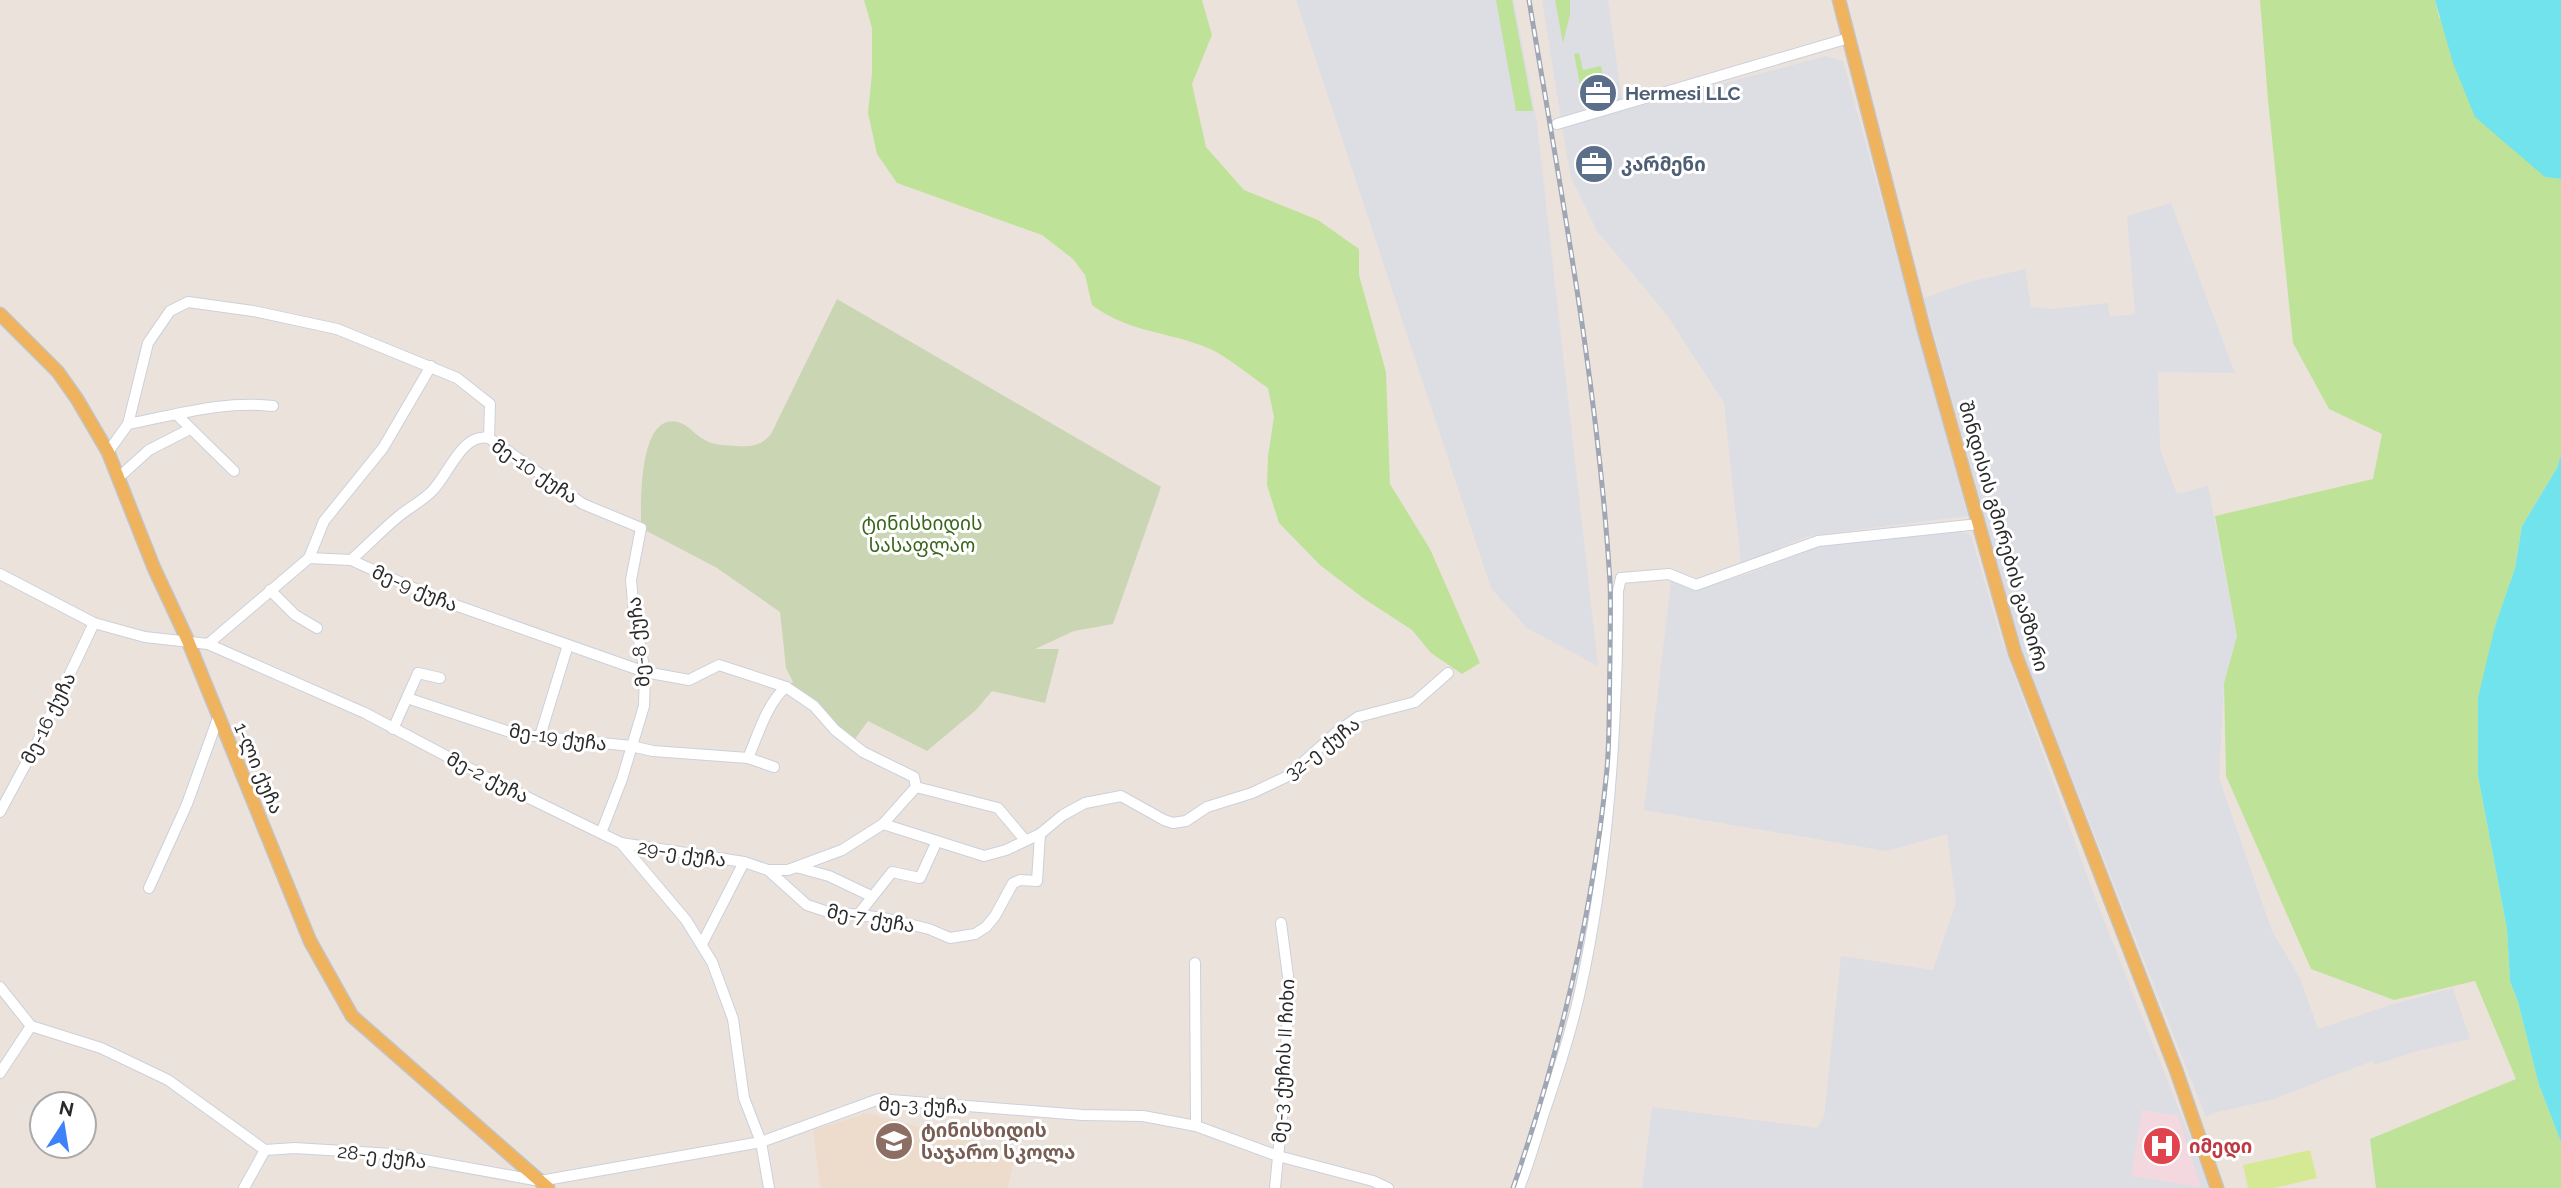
<svg xmlns="http://www.w3.org/2000/svg" width="2561" height="1188" viewBox="0 0 2561 1188" font-family="Raleway,'Noto Sans Georgian',sans-serif">
<rect width="100%" height="100%" fill="#ece2dc"/>
<g fill="#dddde4">
<path d="M1296,0H1514L1537,123L1598,666L1527,628L1491,588Z"/>
<path d="M1542,0H1608L1622,100L1561,119Z"/>
<path d="M1826,56L1843,61L1968,516L1808,536L1741,564L1724,403L1667,315L1597,231L1571,178L1562,127Z"/>
<path d="M2171,203L2235,373L2158,372L2160,449L2177,494L2208,486L2237,636L2224,683L2219,778L2272,931L2300,978L2318,1029L2390,1005L2453,988L2470,1039L2417,1051L2374,1065L2372,1061L2271,1100L2213,1113L2206,1117L2021,648L1924,298L1970,282L2025,269L2031,307L2052,309L2108,303L2110,317L2135,314L2127,216Z"/>
<path d="M1956,531L1971,535L2001,638L2096,900L2210,1188H1642L1652,1107L1817,1128L1824,1117L1841,956L1933,970L1956,903L1947,834L1887,851L1644,810L1671,581L1696,590L1751,573L1817,546Z"/>
</g>
<path fill="#eddccb" d="M867,1113L1016,1153L1008,1188H820L813,1130Z"/>
<path fill="#f3d9df" d="M2142,1110L2178,1116L2201,1187L2131,1176Z"/>
<g fill="#bfe299">
<path d="M864,0H1202L1212,35L1192,84L1206,147L1244,190L1318,220L1359,249V275L1386,372L1390,484L1430,549L1480,663L1462,674L1431,653L1412,630L1363,598L1320,565L1279,523L1267,485L1268,456L1274,417L1268,388C1250,376 1227,356 1208,348C1167,331 1130,333 1092,305L1085,275L1073,259L1042,235L897,183L877,154L868,113L872,73V28Z"/>
<path d="M1496,0H1512L1533,111H1516Z"/>
<path d="M1555,0H1570V15L1563,43Z"/>
<path d="M2260,0H2435L2439,17L2545,177L2561,179V455L2557,468L2522,526L2515,568L2495,626L2478,776L2507,929L2510,981L2518,1002L2539,1085L2561,1142V1188H2376L2370,1139L2516,1079L2475,981L2394,1000L2311,969L2226,776L2224,683L2237,636L2215,516L2373,479L2382,434L2329,409L2293,343L2268,100Z"/>
<path d="M1579,53L1583,70L1601,66L1604,80L1580,85L1574,54Z"/>
</g>
<path fill="#cad6b3" d="M837,299L1161,487L1113,624L1074,631L1035,649H1059L1045,703L992,691L976,710L927,751L868,721L852,743L786,687L793,682L786,668L780,612L717,568L641,528C641,505 638,412 678,422C689,425 695,435 705,440C714,446 727,445 737,446C752,447 762,445 771,434Z"/>
<path fill="#d5e995" d="M2310,1150L2317,1178L2274,1188H2248L2243,1165Z"/>
<g fill="#70e3ed">
<path d="M2435,0H2561V179L2545,177L2475,117L2453,63Z"/>
<path d="M2561,455V1142L2539,1085L2518,1002L2510,981L2507,929L2478,776V698L2495,626L2515,568L2522,526L2557,468Z"/>
</g>
<g fill="none" stroke-linecap="round" stroke-linejoin="round">
<defs>
<g id="minor">
<path d="M1557,124L1849,38"/>
<path d="M177,415L234,471"/>
<path d="M128,424C176,415 224,400 273,406"/>
<path d="M108,452L128,424L148,343L170,311L188,302L253,311L337,329L457,378L490,404L489,438"/>
<path d="M118,478L149,450L190,429"/>
<path d="M309,558L324,521L383,448L431,366"/>
<path d="M351,560C367,546 382,530 399,516C410,507 424,500 433,490C449,473 463,432 489,438L583,504L641,528L631,580L634,614L645,672L644,706L622,779L601,833"/>
<path d="M0,574L94,623L145,637L208,644L365,713L486,777L621,843L686,920L712,962L733,1019L744,1098L761,1142L769,1188"/>
<path d="M270,590L295,615L317,628"/>
<path d="M208,644L309,558L351,560L438,599L645,672L689,680L719,665L786,687L814,706L835,730L863,752L914,777L916,787L998,808L1025,840"/>
<path d="M407,698L516,734L631,746L653,751L748,758L774,767"/>
<path d="M393,729L418,673L440,678"/>
<path d="M540,736L568,645"/>
<path d="M748,758C758,735 767,703 786,687"/>
<path d="M0,812L37,743L94,623"/>
<path d="M883,824L984,856L1006,850L1040,834L1063,815L1085,803L1121,796L1164,820L1173,823L1186,821L1207,807L1252,793L1288,776L1338,731L1358,717L1415,702L1448,673"/>
<path d="M621,843L744,862L768,870H788L842,850L883,824L916,787"/>
<path d="M796,867L829,876L871,896"/>
<path d="M768,870L807,905L825,911L884,918L929,929L950,938L975,934L986,927L995,916L1013,883L1020,880L1037,881L1040,834"/>
<path d="M149,888L187,804L218,718"/>
<path d="M858,915L892,872L920,878L937,841"/>
<path d="M702,944L744,862"/>
<path d="M1195,963L1196,1126"/>
<path d="M0,987L31,1026"/>
<path d="M31,1026L101,1048L168,1080L265,1150"/>
<path d="M0,1073L31,1026"/>
<path d="M265,1150L295,1148L392,1154L540,1181L761,1142L879,1099L891,1100L1082,1115L1143,1116L1196,1126L1278,1156L1373,1181L1388,1188"/>
<path d="M244,1188L265,1150"/>
<path d="M1275,1188L1284,1095L1289,984L1281,923"/>
<path d="M1519,1188C1529,1164 1536,1138 1544,1113C1557,1075 1570,1035 1579,996C1609,863 1617,726 1618,591L1621,578L1669,574L1696,585L1818,541L1979,524"/>
</g>
<g id="major">
<path d="M1839,0L1924,330L2015,653L2176,1070L2217,1188"/>
<path d="M0,314L58,372L77,399L108,452L154,568L188,641L310,941L352,1016L548,1188"/>
</g>
</defs>
<use href="#minor" stroke="#cad1dc" stroke-width="12"/>
<use href="#major" stroke="#c3c3c3" stroke-width="15"/>
<use href="#minor" stroke="#fff" stroke-width="10"/>
<use href="#major" stroke="#efb35e" stroke-width="12"/>
<defs>
<path id="rail" d="M1513,1188C1560,1052 1593,912 1607,769C1610,733 1609,696 1610,660C1610,634 1611,608 1610,582C1598,386 1561,193 1529,0"/>
</defs>
<use href="#rail" stroke="#9fa6b4" stroke-width="5"/>
<use href="#rail" stroke="#fff" stroke-width="2.5" stroke-dasharray="8" stroke-linecap="butt"/>
</g>
<defs>
<symbol id="office-disc" viewBox="-11 -11 22 22"><circle r="9.5" fill="#5c6f8a" stroke="#fff"/><path d="M-6-3h4V-5.5h4V-3h4V5H-6ZM-1-4.5V-3h2v-1.5ZM-6 0V1H6V0Z" fill="#fff"/></symbol>
<symbol id="school-disc" viewBox="-11 -11 22 22"><circle r="9.5" fill="#8d6e63" stroke="#fff"/><path d="M0-5L7-2L0 1L-7-2ZM-4 1L0 2.5L4 1V4Q0 6-4 4Z" fill="#fff"/></symbol>
<symbol id="hospital-disc" viewBox="-11 -11 22 22"><circle r="9.5" fill="#e0444e" stroke="#fff"/><path d="M-5-5h3v3.5h4V-5h3V5h-3V1.5h-4V5h-3Z" fill="#fff"/></symbol>
</defs>
<g fill-rule="evenodd">
<use href="#office-disc" x="1576" y="71" width="44" height="44"/>
<use href="#office-disc" x="1572" y="142" width="44" height="44"/>
<use href="#school-disc" x="872" y="1119" width="44" height="44"/>
<use href="#hospital-disc" x="2140" y="1124" width="44" height="44"/>
</g>
<g text-anchor="middle" stroke-width="6" stroke-linejoin="round" paint-order="stroke">
<g font-size="19" font-weight="bold" fill="#4e5e75" stroke="#fff" text-anchor="start">
<text x="1625" y="100">Hermesi LLC</text>
<text x="1621" y="171">კარმენი</text>
</g>
<g font-size="19" fill="#2a2a2a" stroke="#fff">
<text transform="translate(535 471) rotate(34)" y="7">მე-10 ქუჩა</text>
<text transform="translate(2004 536) rotate(74)" y="7">შინდისის გმირების გამზირი</text>
<text transform="translate(415 588) rotate(23)" y="7">მე-9 ქუჩა</text>
<text transform="translate(638 642) rotate(-96)" y="7">მე-8 ქუჩა</text>
<text transform="translate(48 718) rotate(-64)" y="7">მე-16 ქუჩა</text>
<text transform="translate(558 737) rotate(8)" y="7">მე-19 ქუჩა</text>
<text transform="translate(1322 748) rotate(-38)" y="7">32-ე ქუჩა</text>
<text transform="translate(259 768) rotate(67)" y="7">1-ლი ქუჩა</text>
<text transform="translate(488 777) rotate(27)" y="7">მე-2 ქუჩა</text>
<text transform="translate(682 853) rotate(9)" y="7">29-ე ქუჩა</text>
<text transform="translate(871 918) rotate(10)" y="7">მე-7 ქუჩა</text>
<text transform="translate(1283 1061) rotate(-87)" y="7">მე-3 ქუჩის II ჩიხი</text>
<text transform="translate(923 1105) rotate(2)" y="7">მე-3 ქუჩა</text>
<text transform="translate(382 1156) rotate(7)" y="7">28-ე ქუჩა</text>
</g>
<g font-size="19" fill="#38661b" stroke="#fff">
<text x="922" y="530">ტინისხიდის<tspan x="922" dy="22">სასაფლაო</tspan></text>
</g>
<g font-size="19" font-weight="bold" fill="#785e54" stroke="#fff" text-anchor="start">
<text x="921" y="1137">ტინისხიდის<tspan x="921" dy="22">საჯარო სკოლა</tspan></text>
</g>
<g font-size="19" font-weight="bold" fill="#be3a42" stroke="#fff" text-anchor="start">
<text x="2189" y="1153">იმედი</text>
</g>
</g>
<g transform="translate(63 1125) rotate(12)"><circle r="33" fill="#ffffff" stroke="#aaaaaa" stroke-width="2"/>
<path d="M0-5L12 26L0 18L-12 26Z" fill="#3d82f8"/>
<text y="-10" font-size="19" font-weight="bold" text-anchor="middle" fill="#2a2a2a">N</text>
</g>
</svg>
